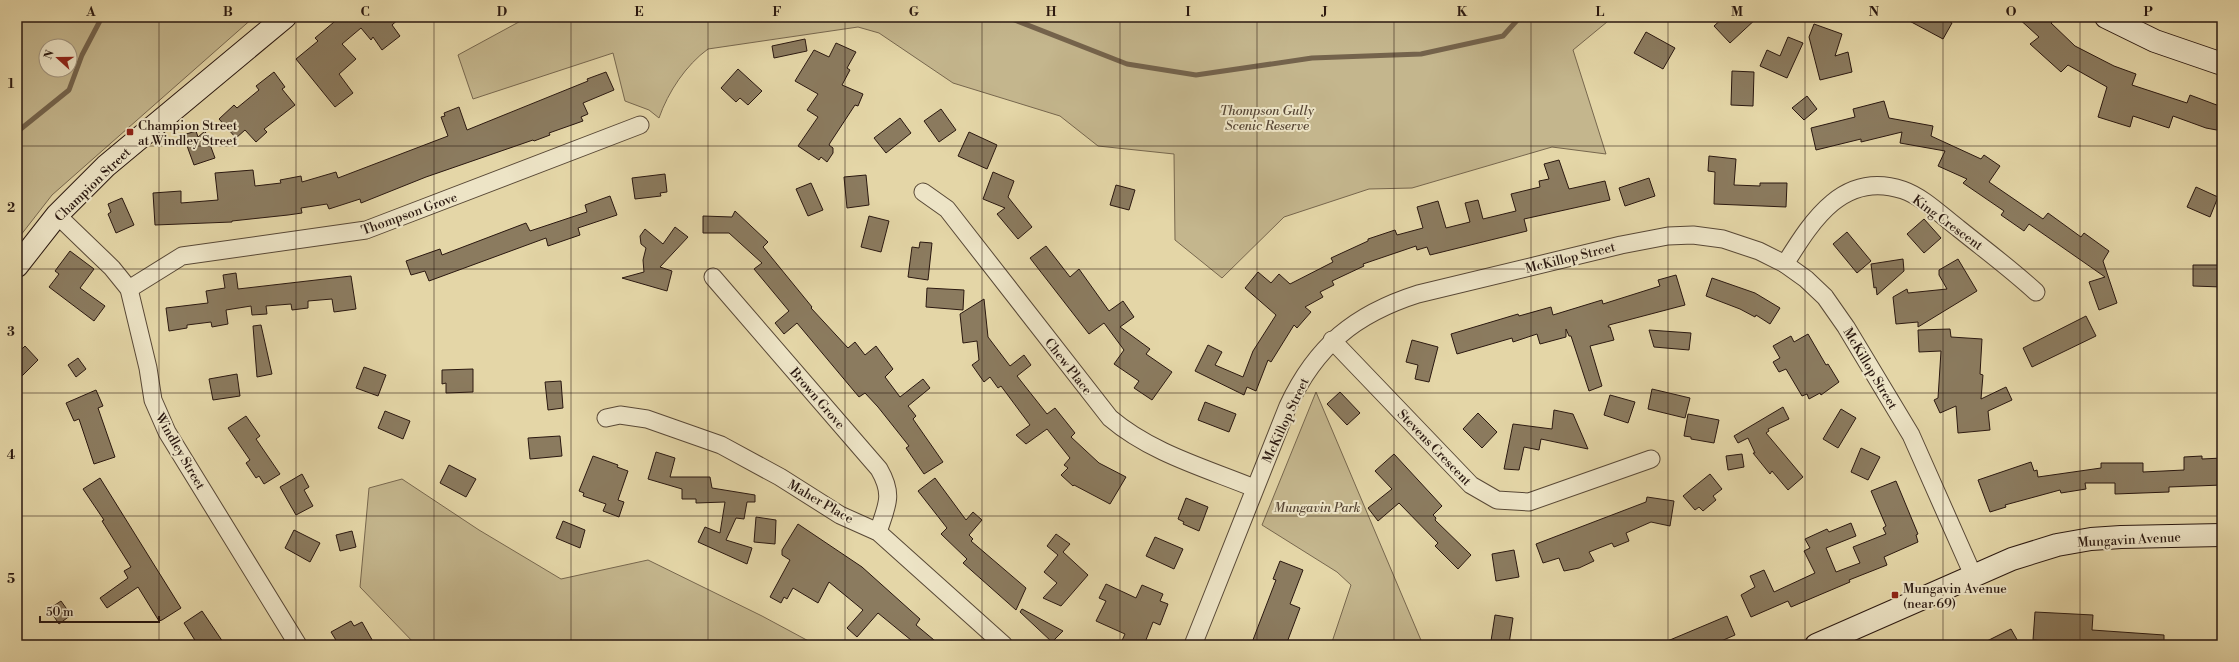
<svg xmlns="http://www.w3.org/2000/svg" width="2239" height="662" viewBox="0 0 2239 662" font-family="'Libre Bodoni',serif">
<rect width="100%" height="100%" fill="#e4d6a7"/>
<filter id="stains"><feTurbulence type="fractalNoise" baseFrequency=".005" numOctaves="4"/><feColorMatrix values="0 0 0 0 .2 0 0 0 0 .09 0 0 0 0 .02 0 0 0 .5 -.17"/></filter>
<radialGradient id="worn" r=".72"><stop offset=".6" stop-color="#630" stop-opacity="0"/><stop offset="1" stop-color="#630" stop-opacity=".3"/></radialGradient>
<g fill="#c4b68d" stroke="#77674e" fill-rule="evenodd">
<path d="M17,17H254L52,195L17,240ZM46,46H70V70H46Z"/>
<path d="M528,17H1613L1573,50L1606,154L1552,147L1412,188L1369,189L1284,217L1222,278L1175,240L1174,154L1098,146L1060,116L953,83L879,33L858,27L708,49C686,65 668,92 659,118L649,110L625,101L613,53L473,99L458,55Z"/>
<path d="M1316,392L1423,645H1331L1351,585L1337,572L1262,525Z"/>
<path d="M402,479L479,530L561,579L648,560L762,616L816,645H416L360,587L369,488Z"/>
</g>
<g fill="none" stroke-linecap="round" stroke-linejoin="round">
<g stroke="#74634c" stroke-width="5">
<path d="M1007,17L1127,64L1196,75L1312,58L1421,54L1503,36L1520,17"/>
<path d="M17,132L69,90L82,55L102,17"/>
</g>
</g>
<g fill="#8b7b5f" stroke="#2a1810">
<path d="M340,17H401L392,25L400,36L382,50L373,37L371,40L361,28L342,44L356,59L339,74L353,93L335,107L296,59L318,41L315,38Z"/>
<path d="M1724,17H1758L1730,43L1714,26Z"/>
<path d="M1902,17H1942L1952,23L1943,39Z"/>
<path d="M2017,17H2056L2051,23L2075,46L2114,66L2136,74L2132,85L2187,103L2190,95L2222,107V131L2206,128L2173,116L2169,128L2133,116L2130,127L2098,117L2107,87L2068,65L2061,72L2030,44L2039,37Z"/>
<path d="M1814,24L1842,34L1835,56L1848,52L1852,72L1820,80L1809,37Z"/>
<path d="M1646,32L1675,48L1663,69L1634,53Z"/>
<path d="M1788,37L1803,43L1787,78L1760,66L1767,50L1780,56Z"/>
<path d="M805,39L807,51L774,58L772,46Z"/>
<path d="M836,43L856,52L847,68L850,70L842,85L863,94L858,106L855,105L830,143L829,145L833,148V153L827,162L821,157L819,160L798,146L818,117L807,110L818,94L795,81L814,50L829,57Z"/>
<path d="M738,69L762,91L748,105L740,98L736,102L721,88Z"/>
<path d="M1732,71L1754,72L1753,106L1731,105Z"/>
<path d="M274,72L285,87L282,89L295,105L264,129L267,132L256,142L245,130L236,138L219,119L234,105L237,108L259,90L256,86Z"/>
<path d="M606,72L614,90L583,103L588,114L581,117L583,121L549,133L550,135L534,141L533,140L426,177L361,203L360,199L329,209L327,204L301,208L302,213L288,215L232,221V222L155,225L153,193L181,191V203L218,200L215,173L253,170L255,186L281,183L280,180L301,176L302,182L336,172L338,178L448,136L441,117L445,116L444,113L459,107L467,130L588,81L587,79Z"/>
<path d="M1807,96L1817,109L1804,120L1792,108Z"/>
<path d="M1884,101L1889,118L1933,126L1931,136L1981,159L1984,155L2000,166L1989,182L2043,219L2048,213L2081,237L2084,233L2109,251L2103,261L2117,303L2099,310L2089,282L2105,277L2029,224L2024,231L2001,215L2004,211L1963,183L1967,179L1938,166L1945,151L1900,143L1902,132L1861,142V139L1816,150L1811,128L1855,117L1853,109Z"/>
<path d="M941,109L956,130L939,142L924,121Z"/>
<path d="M900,118L911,133L886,153L874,138Z"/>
<path d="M196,131L198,137L205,131L215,158L194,165L183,135Z"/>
<path d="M969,132L997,145L987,169L958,156Z"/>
<path d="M1709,156L1736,159L1734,185L1760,186V183H1787L1786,207L1714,204L1715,172L1708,171Z"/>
<path d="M1559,160L1569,189L1605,181L1610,200L1524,219L1527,231L1430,255L1427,247L1417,250L1416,246L1363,264L1364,266L1332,281L1334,285L1320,292L1323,297L1305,307L1311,312L1297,328L1294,325L1271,362L1268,360L1256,391L1247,387L1244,395L1195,371L1208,345L1222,352L1215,365L1243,377L1253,351L1276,315L1245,288L1258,272L1271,283L1279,274L1290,284L1333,262L1331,258L1368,241V239L1395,230L1397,235L1423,228L1417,207L1438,201L1446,228L1470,222L1465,203L1478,200L1483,219L1516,211L1511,194L1540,187L1539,181L1549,179L1544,164Z"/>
<path d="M993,172L1014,181L1008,197L1032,227L1018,239L997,214L1005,208L983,199Z"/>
<path d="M665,174L667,192L660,193L661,196L635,199L632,178Z"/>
<path d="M866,175L869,205L847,208L844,177Z"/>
<path d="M1649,178L1655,196L1625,206L1619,188Z"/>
<path d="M811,183L823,210L808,216L796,189Z"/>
<path d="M1116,185L1135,190L1129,210L1110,205Z"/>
<path d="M2196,187L2218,197L2210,217L2187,207Z"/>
<path d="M610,196L617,215L578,228L580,235L548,246L546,238L429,281L425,271L411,275L406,261L440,249L442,255L526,223L530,231L587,212L585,205Z"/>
<path d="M122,198L134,225L116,233L108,214L111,212L108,204Z"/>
<path d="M735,211L768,242L763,247L812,307L811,308L848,348L855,342L865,355L876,346L893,369L885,377L900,397L923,379L930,388L908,406L916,416L913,419L943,462L924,474L906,448L909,446L878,407L865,393L859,397L797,323L784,334L775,323L789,311L754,269L762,263L729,233H703V216L732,217Z"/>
<path d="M869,216L889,221L881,252L861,247Z"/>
<path d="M1924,219L1941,238L1924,253L1907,234Z"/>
<path d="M675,227L688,237L660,267L672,271L667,291L622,278L644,272L643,260L646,248L641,244L640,236L645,229L663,244Z"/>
<path d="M1847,232L1871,261L1857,273L1833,244Z"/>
<path d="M920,242L932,243L928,280L908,277L912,247L919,248Z"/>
<path d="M1046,246L1070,277L1079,269L1109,311L1123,301L1134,317L1120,327L1150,349L1146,354L1172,372L1152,400L1134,388L1139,381L1114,364L1124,350L1104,323L1089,334L1030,258Z"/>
<path d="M70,251L94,269L80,288L105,306L94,321L49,287L59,274L55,271Z"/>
<path d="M1903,259L1904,271L1877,295L1876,287L1874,288L1871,264Z"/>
<path d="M1958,259L1977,291L1918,327V322L1896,324L1893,297L1907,289L1908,293L1947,289L1939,275V270Z"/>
<path d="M2193,265H2222V287L2193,286Z"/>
<path d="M236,273L238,289L351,276L356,309L334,312L332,299L308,301V308L292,310L291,304L266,306L267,314L252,315L251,306L226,310L228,324L212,327L211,322L187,325V328L169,331L166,308L208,303L206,291L225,288L223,275Z"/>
<path d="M1676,275L1685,305L1609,325L1608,327H1610L1614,340L1590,346L1602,386L1589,391L1571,336H1569L1566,329V337L1540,344L1537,334L1513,342L1512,338L1457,354L1451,334L1518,314L1519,316L1551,307L1553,315L1602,300L1603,304L1660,286L1658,280Z"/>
<path d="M1712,278L1755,293L1780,308L1770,324L1756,315L1755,317L1740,309L1706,296Z"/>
<path d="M927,288L964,290L963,310L926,307Z"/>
<path d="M984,299L988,337L1010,366L1024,355L1031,365L1017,376L1047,414L1055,408L1075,433L1071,437L1099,463L1126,477L1110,504L1074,485L1073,486L1061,475L1068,468L1064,465L1070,458L1047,429L1026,444L1016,435L1030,425L1001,386L998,388L990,377L984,382L972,365L979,360L977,341L963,343L960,314Z"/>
<path d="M2086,316L2096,336L2032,367L2023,348Z"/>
<path d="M261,325L272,374L257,377L253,326Z"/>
<path d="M1950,329L1951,337L1982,339L1980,374L1983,375L1981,399L2006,387L2012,400L1988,411L1990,430L1958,433L1956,406L1940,413L1934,400L1938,398L1941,351L1919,352L1918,330Z"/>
<path d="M1649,330L1691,333L1689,350L1654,347Z"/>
<path d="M1808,334L1826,365L1828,364L1839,382L1821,395L1820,393L1809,399L1807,394L1802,396L1786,369L1779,372L1773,362L1780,358L1773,346L1791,336L1794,342Z"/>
<path d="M1412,340L1438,347L1429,382L1415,379L1418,365L1406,362Z"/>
<path d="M25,346L38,360L17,381V354Z"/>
<path d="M78,358L86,369L76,377L68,365Z"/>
<path d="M364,367L386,375L378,396L356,388Z"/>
<path d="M473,369V392L446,393V383L442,384V370Z"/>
<path d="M237,374L240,396L213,400L209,379Z"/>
<path d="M561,381L563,408L548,410L545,382Z"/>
<path d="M1652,389L1690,398L1685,418L1648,409Z"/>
<path d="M96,390L103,406L98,408L115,457L94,464L79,419L74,421L66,403Z"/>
<path d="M1340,392L1360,413L1347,425L1327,404Z"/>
<path d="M1610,395L1635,402L1628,423L1604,415Z"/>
<path d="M1205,402L1236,414L1229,432L1198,420Z"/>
<path d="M1783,407L1789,419L1768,429L1769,431L1766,433L1803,477L1788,490L1772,471L1770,474L1753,453H1755L1748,438L1738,443L1734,436Z"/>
<path d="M1841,409L1856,418L1838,448L1823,439Z"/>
<path d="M1554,410L1573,414L1588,449L1541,439L1539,450L1524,447L1519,470L1504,469L1513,424L1552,429Z"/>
<path d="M385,411L410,421L403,439L378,428Z"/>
<path d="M1478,413L1497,432L1482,448L1463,429Z"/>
<path d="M1688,414L1719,420L1714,443L1691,439V437L1684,436Z"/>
<path d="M246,416L260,436L256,439L280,474L264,484L259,476L256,478L246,463L250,460L228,428Z"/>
<path d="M560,436L562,456L530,459L528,438Z"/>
<path d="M1861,448L1880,457L1868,480L1851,472Z"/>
<path d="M656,452L675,458L670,477H710L712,488L755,495V502H747L744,519L736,518L726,540L752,548L747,564L698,542L705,527L720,533L725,502L696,503V499H682V489L648,479Z"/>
<path d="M1394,454L1442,506L1433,515L1436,518L1435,520L1471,555L1458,569L1435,546L1438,543L1399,503L1378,521L1368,508L1392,489L1375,471Z"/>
<path d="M1742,454L1744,467L1728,470L1726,456Z"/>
<path d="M593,456L618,465L617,467L628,471L618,500L624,502L619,517L603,511L606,504L583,496L584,493L579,491Z"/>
<path d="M2202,456V459L2222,458V485L2169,487V492L2115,494V483H2085L2086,489L2061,493L2060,490L2005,505L2006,507L1990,512L1978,480L2031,462L2034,471L2037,470L2038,477L2101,468V463H2143V472L2184,470V457Z"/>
<path d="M449,465L476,479L466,497L440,483Z"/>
<path d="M302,474L309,487L304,490L313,506L296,515L280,487Z"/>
<path d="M1710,474L1722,489L1713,496L1716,500L1703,511L1699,507L1695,510L1683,496Z"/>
<path d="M100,478L181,608L162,620L159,621L138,587L107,608L100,598L128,578L124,571L131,567L102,521L104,520L83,489Z"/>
<path d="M935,478L966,520L973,512L982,520L969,535L973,539L971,541L1026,588L1016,610L963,563L967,559L941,534L947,528L918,491Z"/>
<path d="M1896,481L1918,534L1916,535L1918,542L1884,557L1887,565L1849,580L1850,582L1791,607L1788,601L1751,617L1741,595L1755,587L1750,576L1764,570L1774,592L1815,573L1804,551L1810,548L1805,539L1827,529L1829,532L1851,523L1856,536L1826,548L1836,572L1860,563L1853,547L1886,534L1883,528L1886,526L1871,491Z"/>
<path d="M1647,497L1674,501L1670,526L1651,522L1626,533L1629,541L1614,547L1612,543L1589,552L1594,561L1579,568L1564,571L1559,558L1543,563L1536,544L1646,502Z"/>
<path d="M1186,498L1208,507L1199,531L1183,524L1184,522L1178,519Z"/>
<path d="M756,517L776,520L775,544L754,542Z"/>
<path d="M563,521L585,530L580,548L556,538Z"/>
<path d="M798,524L862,567L920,619L916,625L940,645H917L878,613L857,637L847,628L863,610L829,582L818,603L793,588L787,599L784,597L781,603L770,597L790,560L782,555V550Z"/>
<path d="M294,530L320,543L310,562L285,548Z"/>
<path d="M352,531L356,547L340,551L336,535Z"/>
<path d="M1056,534L1070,544L1063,552L1088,575L1061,606L1043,598L1057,583L1044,572L1058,555L1047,546Z"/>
<path d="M1155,537L1183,549L1174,569L1146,556Z"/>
<path d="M1514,550L1519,577L1496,581L1492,554Z"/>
<path d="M1280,561L1303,570L1290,604L1300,608L1286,645H1251L1276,580L1273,579Z"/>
<path d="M1106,584L1136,598L1142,585L1163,594L1160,601L1168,604L1160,625L1153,622L1144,645H1120L1125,634L1096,621L1106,601L1099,598Z"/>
<path d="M61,601L71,615L59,624L49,609Z"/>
<path d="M1022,609L1063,631L1052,642L1020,612Z"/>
<path d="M202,611L225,645H198L184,623Z"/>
<path d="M2035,612L2093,615L2092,630L2164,635V645H2106L2033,640Z"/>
<path d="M1495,615L1513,618L1509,644L1491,641Z"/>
<path d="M1727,616L1735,635L1712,645H1658Z"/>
<path d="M351,621L354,626L362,622L375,645H339L331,632Z"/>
<path d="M2011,629L2020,645H1979Z"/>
</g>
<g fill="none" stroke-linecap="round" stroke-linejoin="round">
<defs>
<g id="street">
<path d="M923,192L947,209L1110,418C1151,453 1205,468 1254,488"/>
<path d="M57,215L112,268L129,289L148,368L153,400L167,432L298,645"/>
<path d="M1785,264C1812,221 1843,170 1903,190C1923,197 1941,215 1958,228C1984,249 2011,269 2036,292"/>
<path d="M713,277L879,469C894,495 887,505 878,532"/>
<path d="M129,289L182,256L366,230L640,125"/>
<path d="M1332,340L1471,485L1497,500L1529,502L1651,459"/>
<path d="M606,418L620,415L647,419L721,445L780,477L840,515L878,532L1004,645"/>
<path d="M1193,645L1288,406C1316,346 1355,314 1418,294L1621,245L1668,236L1693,235L1723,239L1759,251L1785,264L1806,279L1825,297L1846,327L1911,435L1973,575"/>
</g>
<g id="secondary">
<path d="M2106,17L2155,41L2222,64"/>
<path d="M17,266L57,215L106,166L285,17"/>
<path d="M1816,645L2012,559L2057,545L2091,539L2121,537L2222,535"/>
</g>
</defs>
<use href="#street" stroke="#584836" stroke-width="19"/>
<use href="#secondary" stroke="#2a1810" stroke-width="24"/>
<use href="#street" stroke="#ede4c6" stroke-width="17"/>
<use href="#secondary" stroke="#ede4c6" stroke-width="22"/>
</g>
<path fill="none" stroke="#2a1810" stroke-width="1" stroke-opacity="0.55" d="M159,17V645M296,17V645M434,17V645M571,17V645M708,17V645M845,17V645M982,17V645M1120,17V645M1257,17V645M1394,17V645M1531,17V645M1668,17V645M1805,17V645M1943,17V645M2080,17V645M17,146H2222M17,269H2222M17,393H2222M17,516H2222"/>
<g fill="#8f2418" stroke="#ede4c6" stroke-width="1.5">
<rect x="126" y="128" width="8" height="8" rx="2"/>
<rect x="1891" y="591" width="8" height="8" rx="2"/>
</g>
<g text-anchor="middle" stroke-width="4" stroke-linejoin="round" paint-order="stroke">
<g font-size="13" font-style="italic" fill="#584736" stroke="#ede4c6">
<text x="1267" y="115">Thompson Gully<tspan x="1267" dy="15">Scenic Reserve</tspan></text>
<text x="1317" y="512">Mungavin Park</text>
</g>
<g font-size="13" fill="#2a1810" stroke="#ede4c6" text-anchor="start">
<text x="138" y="130">Champion Street<tspan x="138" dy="15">at Windley Street</tspan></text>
<text x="1903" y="593">Mungavin Avenue<tspan x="1903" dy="15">(near 69)</tspan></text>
</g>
<g font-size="13" fill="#2a1810" stroke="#ede4c6">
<text transform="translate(92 184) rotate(-44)" y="5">Champion Street</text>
<text transform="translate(409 213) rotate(-20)" y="5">Thompson Grove</text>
<text transform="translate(1948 222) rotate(36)" y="5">King Crescent</text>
<text transform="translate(1570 257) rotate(-14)" y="5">McKillop Street</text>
<text transform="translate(1069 366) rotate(52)" y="5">Chew Place</text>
<text transform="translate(1871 368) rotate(59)" y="5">McKillop Street</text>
<text transform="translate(818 398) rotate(49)" y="5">Brown Grove</text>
<text transform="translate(1285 420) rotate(-65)" y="5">McKillop Street</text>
<text transform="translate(1435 447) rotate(46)" y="5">Stevens Crescent</text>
<text transform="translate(181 451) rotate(60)" y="5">Windley Street</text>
<text transform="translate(821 501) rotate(30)" y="5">Maher Place</text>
<text transform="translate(2129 539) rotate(-3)" y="5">Mungavin Avenue</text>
</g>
</g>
<rect width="2239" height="662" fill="none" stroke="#e4d6a7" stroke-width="44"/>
<g transform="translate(58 58) rotate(291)"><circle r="19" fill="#ede4c6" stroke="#9f927d"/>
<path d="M0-3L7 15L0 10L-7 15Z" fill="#8f2418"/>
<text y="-6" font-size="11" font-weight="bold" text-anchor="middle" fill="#2a1810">N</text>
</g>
<path d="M40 616v6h119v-6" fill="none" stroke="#2a1810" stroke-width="2"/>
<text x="46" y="616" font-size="12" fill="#2a1810" stroke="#ede4c6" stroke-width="3" paint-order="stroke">50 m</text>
<rect x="22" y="22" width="2195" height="618" fill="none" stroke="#2a1810" stroke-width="1.5"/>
<g font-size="13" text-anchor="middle" font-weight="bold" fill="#2a1810">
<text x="91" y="16">A</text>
<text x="228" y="16">B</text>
<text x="365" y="16">C</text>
<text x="502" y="16">D</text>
<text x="639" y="16">E</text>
<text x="777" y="16">F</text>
<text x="914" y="16">G</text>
<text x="1051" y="16">H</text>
<text x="1188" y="16">I</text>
<text x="1325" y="16">J</text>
<text x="1462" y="16">K</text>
<text x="1600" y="16">L</text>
<text x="1737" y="16">M</text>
<text x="1874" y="16">N</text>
<text x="2011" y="16">O</text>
<text x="2148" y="16">P</text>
<text x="11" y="88">1</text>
<text x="11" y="212">2</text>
<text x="11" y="336">3</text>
<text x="11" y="459">4</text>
<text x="11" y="583">5</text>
</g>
<rect width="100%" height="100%" filter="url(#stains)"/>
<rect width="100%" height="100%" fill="url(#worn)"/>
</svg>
